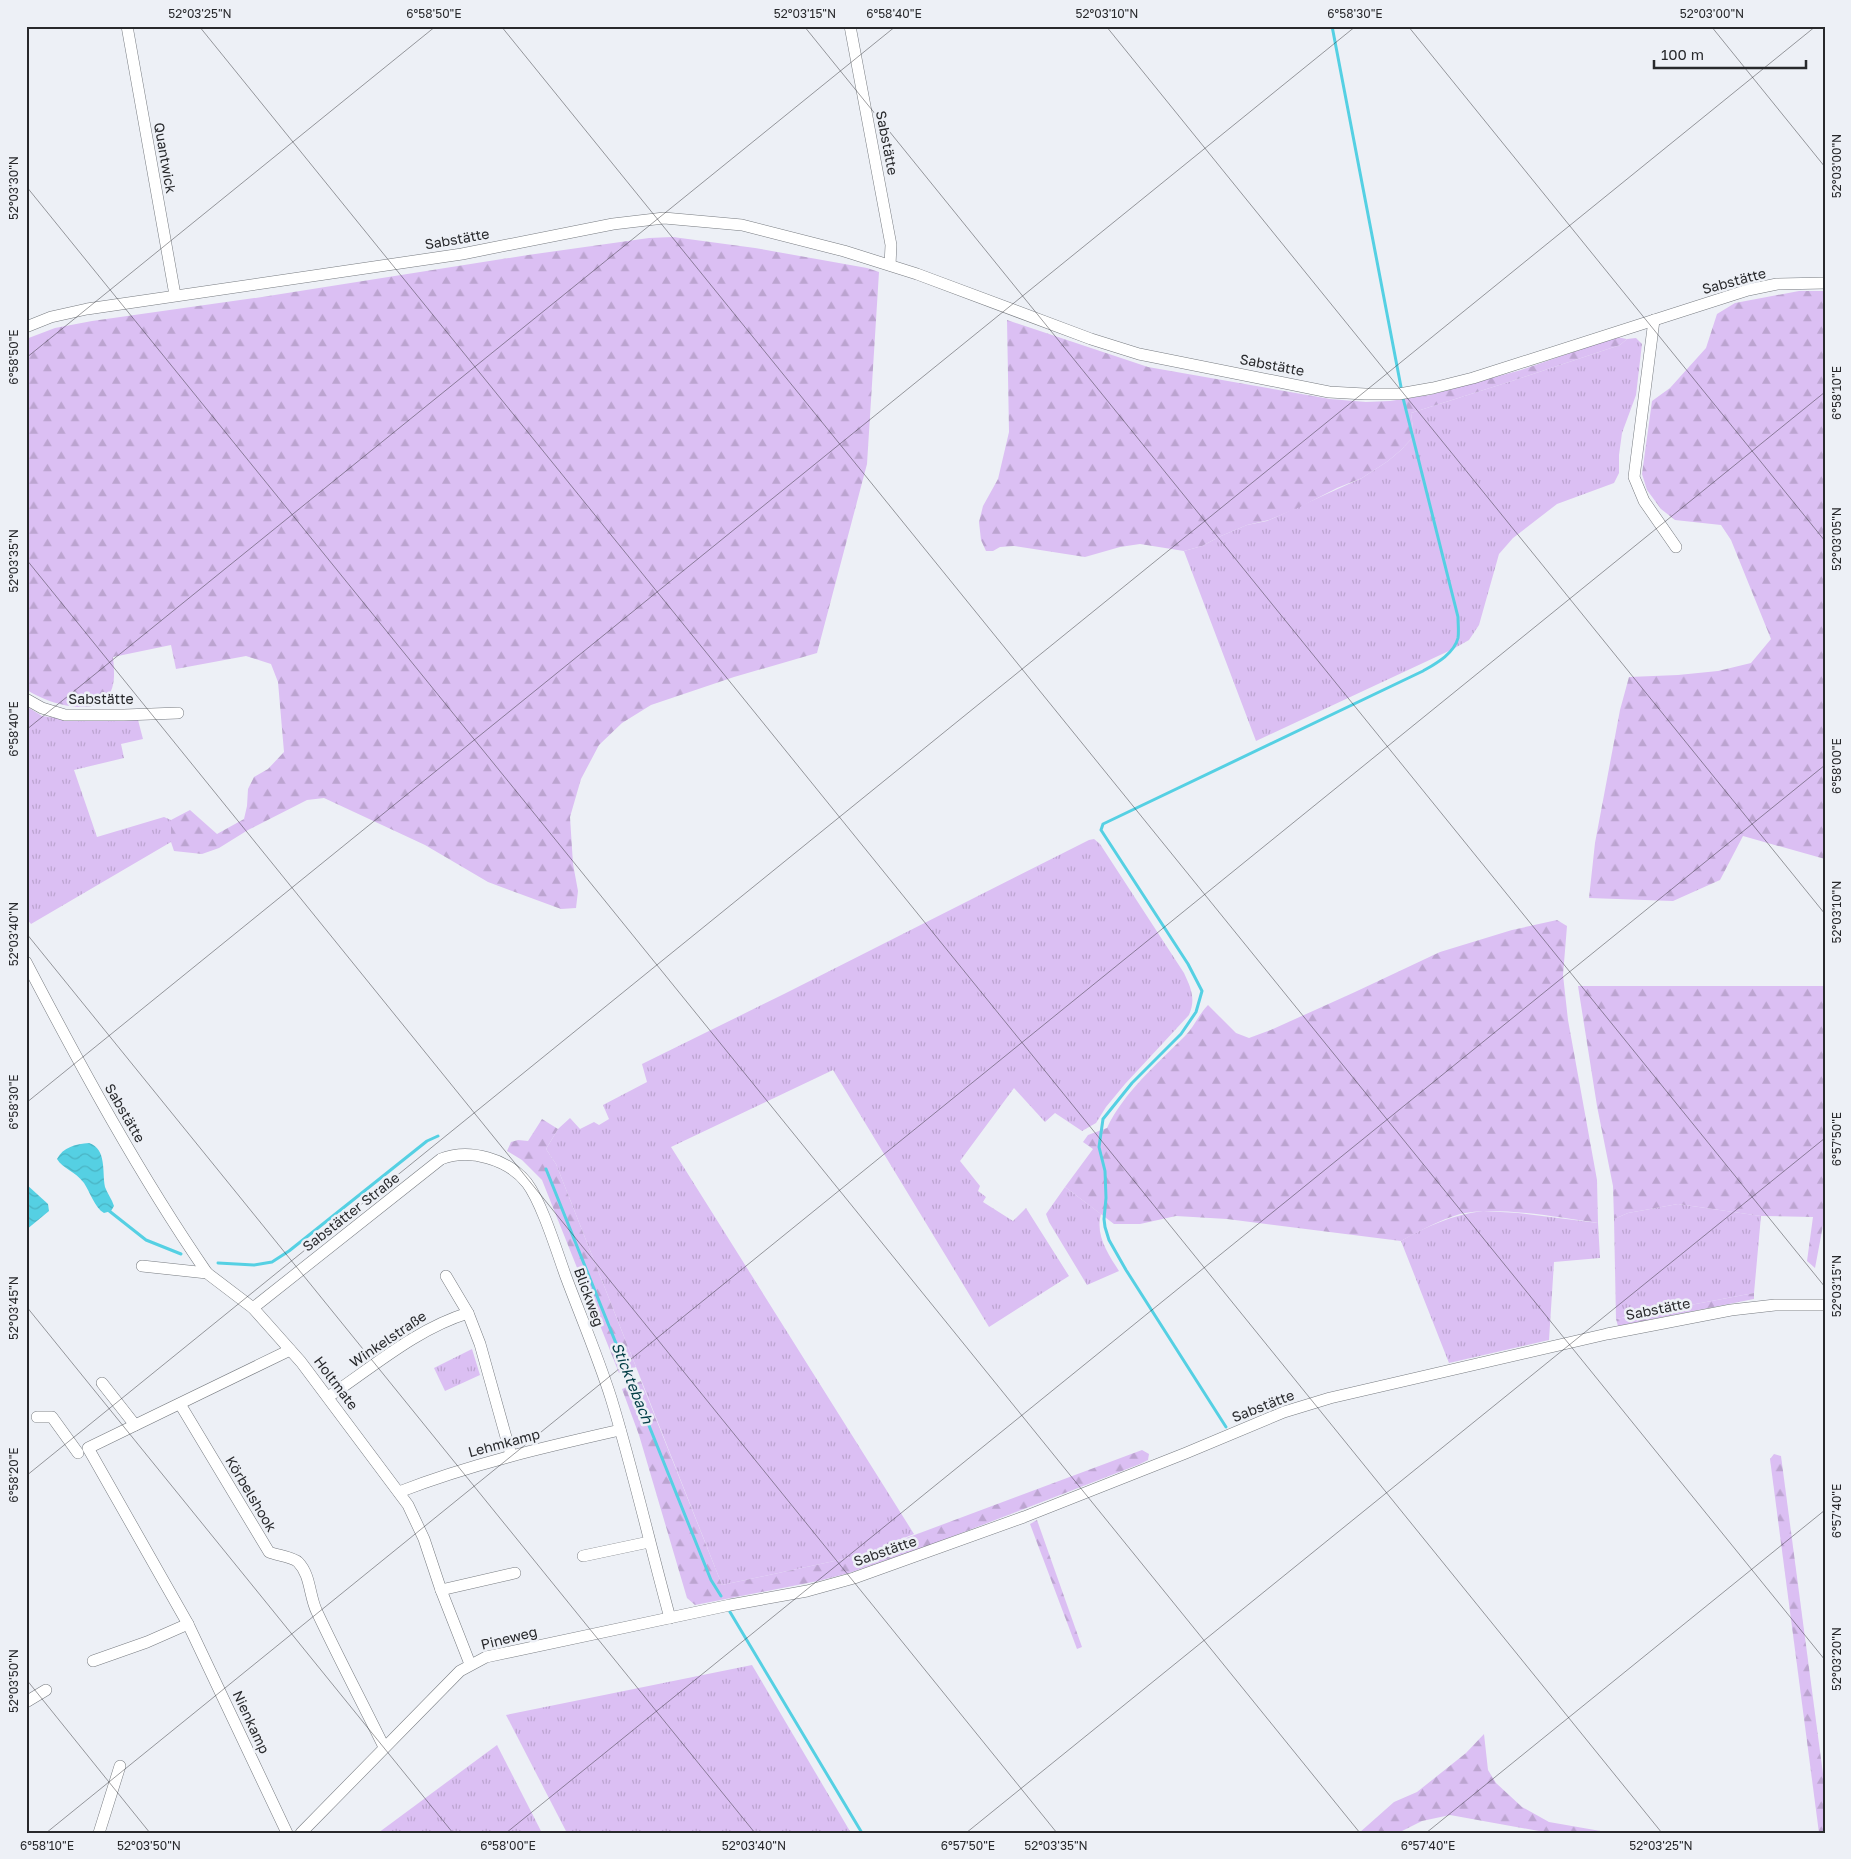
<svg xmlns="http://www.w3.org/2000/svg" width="1851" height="1859" viewBox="0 0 1851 1859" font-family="'Golos Text',sans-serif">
<defs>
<pattern id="grass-tufts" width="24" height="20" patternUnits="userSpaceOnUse" patternTransform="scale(1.25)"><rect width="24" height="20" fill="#dbbff3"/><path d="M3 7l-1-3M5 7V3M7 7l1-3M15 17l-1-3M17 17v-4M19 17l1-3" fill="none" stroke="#bca4d0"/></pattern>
<pattern id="forest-firs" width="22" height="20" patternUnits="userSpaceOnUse" patternTransform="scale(1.25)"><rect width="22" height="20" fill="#dbbff3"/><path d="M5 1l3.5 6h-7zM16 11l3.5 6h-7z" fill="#bca4d0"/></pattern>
<pattern id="water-waves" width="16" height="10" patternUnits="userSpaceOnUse" patternTransform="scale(1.25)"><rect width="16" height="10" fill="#55d0e3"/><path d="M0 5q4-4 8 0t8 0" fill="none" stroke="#4ab3c3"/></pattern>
</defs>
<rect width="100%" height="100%" fill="#edf0f6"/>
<g fill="url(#grass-tufts)">
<path d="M1636,338L1642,344L1636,395L1622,433L1619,455V473L1614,483L1557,504L1513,538L1499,554L1479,625L1469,640L1453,649L1256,741L1184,551L1202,546L1221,536L1247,525L1267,521L1362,478L1388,461L1401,450L1414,436L1411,413L1515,380L1620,345L1627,339Z"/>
<path d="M26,706L42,716L79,721L138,720L143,739L121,744L124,758L74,770L97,837L164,817L171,820V842L31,924L26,918Z"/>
<path d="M1094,839L1100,844L1184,973C1191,988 1196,999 1189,1015L1125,1084L1106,1107L1096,1123L1082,1131L1055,1113L1045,1122L1014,1088L960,1161L980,1186L978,1191L986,1197L983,1202L1013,1221L1026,1208L1069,1276L989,1327L833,1070L671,1147L914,1534L869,1552L839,1560L722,1585L556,1164L546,1149L558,1129L570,1118L580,1129L594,1122L599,1125L609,1119L603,1105L647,1082L642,1064L784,994L1089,840Z"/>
<path d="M1065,1187L1101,1214C1095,1235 1108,1254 1119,1271L1087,1285L1049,1222L1046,1214Z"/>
<path d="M1678,1204L1761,1216L1754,1293L1616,1319L1614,1219L1628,1213Z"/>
<path d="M1483,1211L1518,1213L1598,1223L1600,1258L1554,1262L1549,1340L1449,1363L1401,1241C1427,1226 1452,1215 1483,1211Z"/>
<path d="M472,1349L480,1375L445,1391L434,1368Z"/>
<path d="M752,1665L851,1833H567L506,1715Z"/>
<path d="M497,1745L542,1833H378Z"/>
</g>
<g fill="url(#forest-firs)">
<path d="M673,237L755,248L867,268L879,272L867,464L817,653L734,677L651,705L622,723L599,745L581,779L570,817L573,864L578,891L576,908L561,909L488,882L425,845L324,798L307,800L248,830L219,848L202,854L174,851L171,842V820L190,810L217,834L244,819L247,806L248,789L254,777L268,769L284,752L278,682L271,664L246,656L176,669L171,645L113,657C114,670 116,683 109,695C95,719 43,702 26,689V339L55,328L92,321L262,297L528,255L649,238Z"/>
<path d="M1799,291H1825V859L1743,836L1720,880L1673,901L1589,898L1595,843L1620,710L1629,677L1678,675L1718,671L1751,663L1771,639L1731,540L1721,525L1675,520L1661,509L1647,490L1642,474L1652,401L1670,388L1706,348L1717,314L1735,303Z"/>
<path d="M1007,320L1148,367L1330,399L1366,402L1390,401L1430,395L1521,370L1616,337L1627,339L1620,345L1515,380L1411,413L1414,436L1401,450L1388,461L1362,478L1337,488L1300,507L1269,520L1247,525L1221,536L1202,546L1184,551L1140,544L1120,547L1085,557L1014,546L1000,547L993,551H986L981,540L979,522L983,506L998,479L1009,432Z"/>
<path d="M1557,920L1567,926L1563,975L1568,1020L1597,1180L1598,1223C1561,1218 1495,1205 1460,1214C1440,1220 1419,1231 1401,1241L1227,1219L1176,1216L1140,1224H1114L1065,1187L1093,1149L1083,1142L1088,1135L1107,1128C1124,1092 1157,1064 1185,1036C1194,1027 1199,1014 1208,1005L1236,1033L1249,1038L1273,1029L1355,992L1440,952L1512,930Z"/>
<path d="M1578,986H1825V1215L1815,1268L1807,1261L1813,1217L1761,1216L1678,1204L1628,1213L1614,1219L1613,1186L1597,1106Z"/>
<path d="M542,1119L558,1129L546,1149L556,1164L636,1367L619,1373L542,1180L522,1160L507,1151L511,1142L518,1140L528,1141Z"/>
<path d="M1754,1293V1299L1618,1326L1616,1319Z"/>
<path d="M641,1381L722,1585L839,1560L869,1552L1142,1450L1149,1454L1148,1460L1140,1464L933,1544L849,1573L818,1581L695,1605L687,1598L639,1435L622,1389Z"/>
<path d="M1774,1454L1781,1456L1825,1789V1833H1819L1770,1459Z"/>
<path d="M1037,1520L1082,1647L1077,1649L1030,1524Z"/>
<path d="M1484,1734L1488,1770L1496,1783L1522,1807L1549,1822L1612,1833H1550L1450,1815L1422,1821L1398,1833H1359L1394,1802L1417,1792L1466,1753Z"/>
</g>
<g fill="url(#water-waves)">
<path d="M89,1143C107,1149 102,1172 105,1187C107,1193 112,1199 114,1206L111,1211L104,1213C95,1208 90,1192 84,1183C75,1171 63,1169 57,1159C63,1147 76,1144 89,1143Z"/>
<path d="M26,1184L48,1204L49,1211L26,1230Z"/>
</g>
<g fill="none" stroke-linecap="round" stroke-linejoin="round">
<g stroke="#55d0e3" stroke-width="3">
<path d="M1332,26L1401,387"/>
<path d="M546,1169L711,1580L721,1596"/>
<path d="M108,1210L146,1240L181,1254"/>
<path d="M218,1263L254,1265L272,1262L289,1251L427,1141L438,1136"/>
<path d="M1226,1427L1126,1270L1109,1240L1105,1227L1104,1219L1106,1198L1105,1171L1099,1147L1103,1119L1132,1083L1181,1034L1196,1012L1202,991L1188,964L1101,830L1103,824L1423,671C1435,664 1454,654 1458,638C1459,632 1458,624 1458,617L1403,398"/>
<path d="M730,1612L862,1833"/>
</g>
<defs>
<g id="minor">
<path d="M127,26L175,295"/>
<path d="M850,26L891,245L890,265"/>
<path d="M1654,320L1634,477L1644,501L1676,547"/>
<path d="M26,327L51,317L87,309L462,254L613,224L664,218L742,225L844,251L917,274L1091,339L1139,354L1329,392L1365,394H1399L1433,388L1473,378L1748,290L1777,284L1825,283"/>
<path d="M26,699L42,708L65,715H124L178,713"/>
<path d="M26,962C82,1069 139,1174 207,1273"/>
<path d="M142,1266L207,1273L253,1308L301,1362L408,1505L424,1539L441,1590L470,1664"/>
<path d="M446,1276L468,1313L480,1344L511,1455"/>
<path d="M253,1308L441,1159C470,1148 508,1159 527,1183C542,1203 557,1252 566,1277C581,1317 598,1357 611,1398C633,1470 650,1545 670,1618"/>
<path d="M102,1383L135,1425"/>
<path d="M328,1397C373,1367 416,1329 468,1313"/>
<path d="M180,1404L269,1552C276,1555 293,1557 298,1562C311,1575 309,1596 317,1612C338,1657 362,1702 384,1747"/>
<path d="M37,1417H52L78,1453"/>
<path d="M399,1492C471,1464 545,1447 620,1430"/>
<path d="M583,1556L649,1542"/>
<path d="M441,1590L515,1573"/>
<path d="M188,1624L88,1448L290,1350"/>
<path d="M93,1661L147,1642L188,1624L287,1833"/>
<path d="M26,1702L46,1690"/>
<path d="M99,1833L120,1766"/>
<path d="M301,1833L460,1671L486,1657L730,1605L807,1591L854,1578L1024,1517L1186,1453L1284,1412L1330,1398L1607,1334L1731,1310L1775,1305H1825"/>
</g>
</defs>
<use href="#minor" stroke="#777b80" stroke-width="12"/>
<use href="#minor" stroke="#fff" stroke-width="11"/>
</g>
<path fill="none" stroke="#28292c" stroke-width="1" stroke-opacity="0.45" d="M199,26L1662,1833M501,26L1825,1660M804,26L1825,1287M1106,26L1825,914M1408,26L1825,541M1711,26L1825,167M26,186L1360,1833M26,358L436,26M26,559L1057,1833M26,730L896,26M26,933L755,1833M26,1103L1356,26M26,1306L453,1833M26,1476L1816,26M26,1679L150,1833M46,1833L1825,392M506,1833L1825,765M966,1833L1825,1138M1426,1833L1825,1510"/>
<g text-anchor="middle" stroke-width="5" stroke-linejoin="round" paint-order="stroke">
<g font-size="14" fill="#28292c" stroke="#edf0f6">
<text transform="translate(887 143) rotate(79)" y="5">Sabstätte</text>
<text transform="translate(165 158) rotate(80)" y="5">Quantwick</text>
<text transform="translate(457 239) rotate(-10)" y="5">Sabstätte</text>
<text transform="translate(1734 281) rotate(-15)" y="5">Sabstätte</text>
<text transform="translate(1272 365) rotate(11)" y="5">Sabstätte</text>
<text x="101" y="704">Sabstätte</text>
<text transform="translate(125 1113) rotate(60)" y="5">Sabstätte</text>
<text transform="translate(351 1212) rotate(-38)" y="5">Sabstätter Straße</text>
<text transform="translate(589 1297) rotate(70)" y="5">Blickweg</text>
<text transform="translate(1658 1309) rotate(-11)" y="5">Sabstätte</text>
<text transform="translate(388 1339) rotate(-34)" y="5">Winkelstraße</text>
<text transform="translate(336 1383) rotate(53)" y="5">Holtmate</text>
<text transform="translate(1263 1406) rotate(-21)" y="5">Sabstätte</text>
<text transform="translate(504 1443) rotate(-15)" y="5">Lehmkamp</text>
<text transform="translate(251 1494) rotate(59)" y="5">Körbelshook</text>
<text transform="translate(885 1551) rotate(-19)" y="5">Sabstätte</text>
<text transform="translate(509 1638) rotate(-14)" y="5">Pineweg</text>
<text transform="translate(251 1722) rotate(65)" y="5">Nienkamp</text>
</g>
<g font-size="15" font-style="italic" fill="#043f47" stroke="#edf0f6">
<text transform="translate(632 1383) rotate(68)" y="5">Sticktebach</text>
</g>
</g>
<rect width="1851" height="1859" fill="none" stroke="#edf0f6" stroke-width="55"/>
<path d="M1654 60v8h152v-8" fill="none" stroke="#28292c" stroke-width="2.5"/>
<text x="1661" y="60" font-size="15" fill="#28292c" stroke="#edf0f6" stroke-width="4" paint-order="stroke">100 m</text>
<rect x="28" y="28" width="1796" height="1804" fill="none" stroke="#28292c" stroke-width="2"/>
<g font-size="12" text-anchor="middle" fill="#28292c">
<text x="200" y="18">52°03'25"N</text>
<text x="434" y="18">6°58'50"E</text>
<text x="805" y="18">52°03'15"N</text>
<text x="894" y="18">6°58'40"E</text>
<text x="1107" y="18">52°03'10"N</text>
<text x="1355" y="18">6°58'30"E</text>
<text x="1712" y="18">52°03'00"N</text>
<text transform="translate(1837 166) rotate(-90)" y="4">52°03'00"N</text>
<text transform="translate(14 188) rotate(-90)" y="4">52°03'30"N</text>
<text transform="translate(14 357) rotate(-90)" y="4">6°58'50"E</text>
<text transform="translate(1837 393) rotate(-90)" y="4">6°58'10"E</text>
<text transform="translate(1837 539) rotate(-90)" y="4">52°03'05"N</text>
<text transform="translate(14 561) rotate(-90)" y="4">52°03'35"N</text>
<text transform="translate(14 729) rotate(-90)" y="4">6°58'40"E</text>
<text transform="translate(1837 766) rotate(-90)" y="4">6°58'00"E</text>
<text transform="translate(1837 912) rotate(-90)" y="4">52°03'10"N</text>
<text transform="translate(14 934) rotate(-90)" y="4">52°03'40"N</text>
<text transform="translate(14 1102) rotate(-90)" y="4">6°58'30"E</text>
<text transform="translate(1837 1139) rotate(-90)" y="4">6°57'50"E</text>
<text transform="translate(1837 1286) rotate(-90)" y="4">52°03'15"N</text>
<text transform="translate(14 1308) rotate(-90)" y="4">52°03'45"N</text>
<text transform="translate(14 1475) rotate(-90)" y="4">6°58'20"E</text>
<text transform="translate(1837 1511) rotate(-90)" y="4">6°57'40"E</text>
<text transform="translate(1837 1659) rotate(-90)" y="4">52°03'20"N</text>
<text transform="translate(14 1681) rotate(-90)" y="4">52°03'50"N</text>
<text x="47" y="1850">6°58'10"E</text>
<text x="149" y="1850">52°03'50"N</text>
<text x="508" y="1850">6°58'00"E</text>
<text x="754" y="1850">52°03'40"N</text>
<text x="968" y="1850">6°57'50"E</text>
<text x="1056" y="1850">52°03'35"N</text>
<text x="1428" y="1850">6°57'40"E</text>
<text x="1661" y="1850">52°03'25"N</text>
</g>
</svg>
